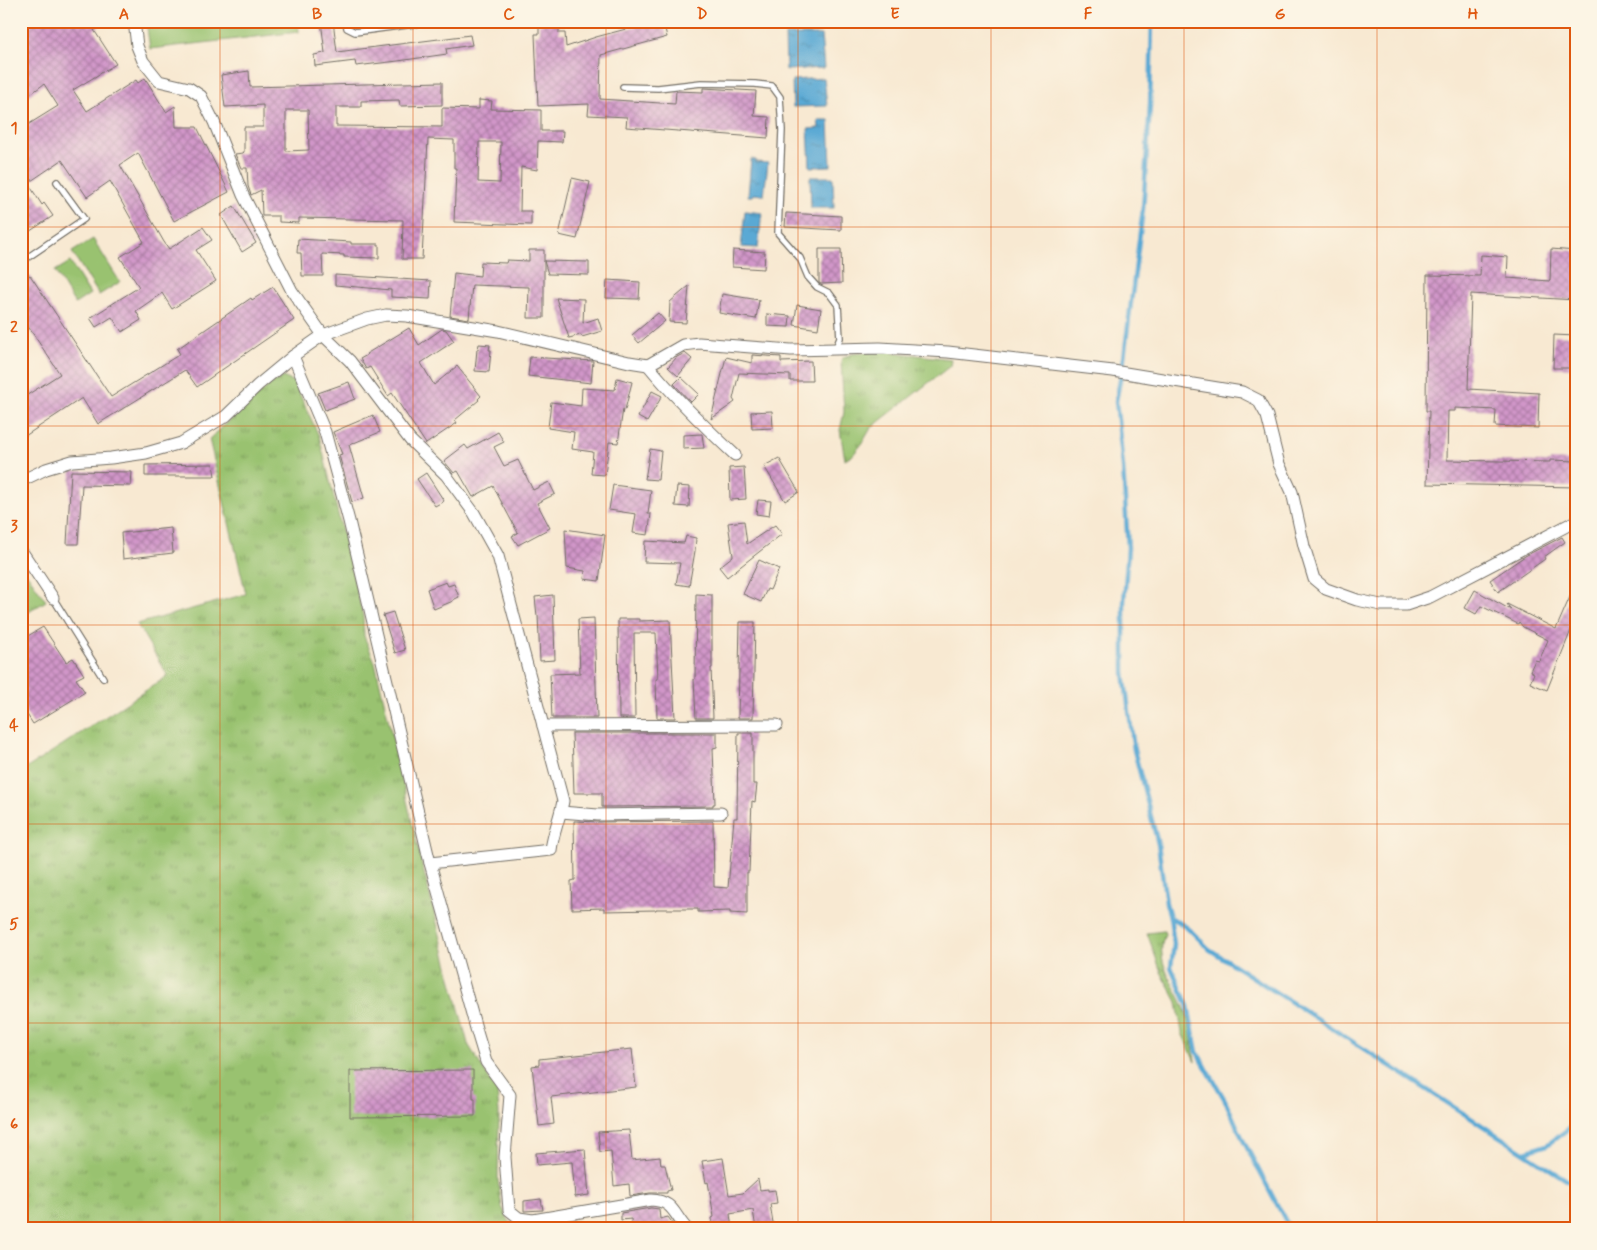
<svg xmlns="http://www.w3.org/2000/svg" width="1597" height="1250" viewBox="0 0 1597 1250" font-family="Mynerve,sans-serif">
<defs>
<pattern id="grass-tufts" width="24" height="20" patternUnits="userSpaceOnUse" patternTransform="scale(1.25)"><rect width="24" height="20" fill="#99c26f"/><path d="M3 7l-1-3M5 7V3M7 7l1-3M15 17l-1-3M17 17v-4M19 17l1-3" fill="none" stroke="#7d9e5b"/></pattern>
<pattern id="water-ripples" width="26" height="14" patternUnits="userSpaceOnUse" patternTransform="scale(1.25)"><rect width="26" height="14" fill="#5aa9d4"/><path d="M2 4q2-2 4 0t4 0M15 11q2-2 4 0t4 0" fill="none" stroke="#4b8aac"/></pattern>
<pattern id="building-cross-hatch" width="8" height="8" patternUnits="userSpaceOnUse" patternTransform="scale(1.25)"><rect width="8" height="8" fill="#d196c9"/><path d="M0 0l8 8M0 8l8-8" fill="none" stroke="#aa7ba3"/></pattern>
</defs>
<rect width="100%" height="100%" fill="#fcf5e5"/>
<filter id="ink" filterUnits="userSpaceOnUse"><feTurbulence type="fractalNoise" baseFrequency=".02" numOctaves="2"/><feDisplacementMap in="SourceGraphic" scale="10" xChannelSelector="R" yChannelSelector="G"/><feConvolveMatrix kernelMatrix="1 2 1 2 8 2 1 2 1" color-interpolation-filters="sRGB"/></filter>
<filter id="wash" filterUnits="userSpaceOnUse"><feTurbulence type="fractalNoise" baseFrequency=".0096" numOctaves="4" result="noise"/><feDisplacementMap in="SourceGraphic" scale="20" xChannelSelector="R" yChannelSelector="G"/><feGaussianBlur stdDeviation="1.12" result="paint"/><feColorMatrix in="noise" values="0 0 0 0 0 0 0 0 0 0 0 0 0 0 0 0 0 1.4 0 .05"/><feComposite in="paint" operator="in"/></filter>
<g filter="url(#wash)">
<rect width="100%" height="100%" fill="#f8e9d2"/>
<g fill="url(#grass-tufts)" stroke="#62764d">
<path d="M882,351L951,359L950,366L871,428L861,445L852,456L845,460L840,430L844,412L841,361L843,357L852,354Z"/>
<path d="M283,377L294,382L319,436L363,616L364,636L375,662L420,857L468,1044L497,1092L499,1112L498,1180L502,1207L510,1223L520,1229H21V761L27,768L168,676L137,624L246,594L209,439L273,382Z"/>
<path d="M21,565L46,601L21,617Z"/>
<path d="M1164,931L1165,934C1152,965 1181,990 1188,1019C1192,1032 1193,1047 1195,1062L1182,1033L1177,1002L1161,972L1147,933Z"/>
</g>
<g fill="#99c26f" stroke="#62764d">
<path d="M146,21H298L299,32L150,49Z"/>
<path d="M93,239L120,282L99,295L72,252Z"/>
<path d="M70,262L90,294L75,304L55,271Z"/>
</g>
<g fill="url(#water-ripples)" stroke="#426a80">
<path d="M785,35H821L824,68L786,70Z"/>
<path d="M824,78L827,106L793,107L792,80Z"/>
<path d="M818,120H829L831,166L810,167L808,129L819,128Z"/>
<path d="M751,159L756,160V162L768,163L764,195L753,194L752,196H748Z"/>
<path d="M810,177H833L834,208H811Z"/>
<path d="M745,211L762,213L758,248L741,247Z"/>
</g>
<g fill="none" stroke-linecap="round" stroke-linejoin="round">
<g stroke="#5aa9d4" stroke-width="4.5">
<path d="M1152,21L1150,106L1143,209L1123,365L1116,401L1123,467L1128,548L1124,602V673L1134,750L1158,844L1166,903L1170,917L1174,944L1171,967L1188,1006L1197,1052L1225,1100L1245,1144L1290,1229"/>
<path d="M1170,917L1188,928L1209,949L1576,1186"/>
<path d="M1525,1152L1547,1145L1572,1126"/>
</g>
</g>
<g id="blocks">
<g fill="url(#building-cross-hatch)" fill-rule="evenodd">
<path d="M21,21H107L94,30L116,64L73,90L87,111L136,80L138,83L145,78L166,112L175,106L176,127H197L229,192L174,221L138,153L120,165L164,242L169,249L203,227L212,240L196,250L216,281L172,309L162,293L136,311L141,320L122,332L112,317L96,327L90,318L139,287L120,257L144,242L110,181L87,197L62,160L28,183L42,205L44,203L53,216L21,237V129L58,106L44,84L21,101Z"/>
<path d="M321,21H333L337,52L470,35L472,45L446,49L447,54L398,61L356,66L355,61L315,66L314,55L325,53Z"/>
<path d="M656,21H663L667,37L601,55L600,99L675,104L676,91L703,92V88L756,91L754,116L769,117L768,138L626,127L627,117L588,115L589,104L538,106L535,34H539V24L559,23V33H565L566,47L596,37Z"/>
<path d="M249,71L250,87L442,82V105L400,106L399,100L361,101V107H336V126L442,127V108L479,109V100L492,101L491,109L541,110V131H563L562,142L538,141L537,170L521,167L520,211H531V225L454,222L456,168H454V140L428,139L422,259H402L403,220L299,218V223L279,222V216H262L261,190L251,195L248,186L247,168H241L235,154L243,153L244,152V127H263V105L225,107L221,75ZM286,110H308L309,150L286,151ZM479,142H501L500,183L478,182Z"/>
<path d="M572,178L590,182L577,239L559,235Z"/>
<path d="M234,206L256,243L242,252L221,215Z"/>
<path d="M786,213L841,216V230L785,227Z"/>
<path d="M298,239L351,242V244H379V258L344,257V255L322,254L323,276H302L301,253H297Z"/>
<path d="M819,249H841L842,283L821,284L819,283Z"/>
<path d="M1551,249L1576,251V300L1471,294L1468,389L1539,393L1538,428L1495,426L1496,410L1455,408V411H1448L1447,460L1550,462V460L1576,461V487L1427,484L1429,411H1426L1427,275L1480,276L1481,255L1508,257L1507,278L1550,281Z"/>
<path d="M529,250H544V261L589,262V275L548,274L544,261V318H528L529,287L472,285L469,319L450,316L454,273L480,276L481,262L506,263L507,260L529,261Z"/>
<path d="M733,250L765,252L764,269L732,267Z"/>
<path d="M30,275L111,397L180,354L177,349L251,298L252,300L273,287L294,320L197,387L185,370L98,424L82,398L25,436L21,430V399L60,374L21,316V280Z"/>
<path d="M335,275L431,281L430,299L391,297V290L335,285Z"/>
<path d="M607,280L640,282L639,299L606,298Z"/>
<path d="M689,286L686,323L669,322L670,302Z"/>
<path d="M722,294L759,300L756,319L719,313Z"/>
<path d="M556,298L584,299L583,323L598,318L602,331L582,337L581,335L569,338Z"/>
<path d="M797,305L821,309L818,329L794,325Z"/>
<path d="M658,313L665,321L639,343L632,335Z"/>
<path d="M767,314L790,316L789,327L767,326Z"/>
<path d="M409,328L419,345L442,329L446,330L454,341L421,363L434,385L457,366L481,396L478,399L479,400L455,420L457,423L426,444L392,393L388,396L370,367L366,369L360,359L367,355L366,354Z"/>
<path d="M1554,335L1576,336V368H1553Z"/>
<path d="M479,344L490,345L489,350H491L489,372L475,371L477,349H478Z"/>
<path d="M685,353L692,359L678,376L668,367L677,357Z"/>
<path d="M752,355L781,357V362L811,361L812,381H790V375L739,373L733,399L735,402L711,419L726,357L752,363Z"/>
<path d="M530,357L593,361L591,383L528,376Z"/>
<path d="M681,377L699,394L691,402L674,384Z"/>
<path d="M617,378L632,382L625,410L623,409L618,443L609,442L605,475L591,474L593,452L572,449L574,432L548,428L551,402L581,406L582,388L615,390Z"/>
<path d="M349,382L355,399L325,410L318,393Z"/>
<path d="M652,391L662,396L647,422L638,417Z"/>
<path d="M772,411L773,428L752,429L751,412Z"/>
<path d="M373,415L380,432L349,445L364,498L352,502L339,455L342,454L333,432Z"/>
<path d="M498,432L504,442L494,447L504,466L518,460L533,490L549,482L555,494L537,503L550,528L518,545L512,536L518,533L493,486L473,497L458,471L454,473L444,461L465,445L468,449Z"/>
<path d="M702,434L704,448L683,449V435Z"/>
<path d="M650,449L661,451L658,480L645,479Z"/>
<path d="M779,458L799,492L785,501L764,466Z"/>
<path d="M213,464L215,476H145V465Z"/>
<path d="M744,467L746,499L730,500L729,468Z"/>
<path d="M71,471L132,472L131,486L82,485L78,544H67Z"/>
<path d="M426,473L444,501L435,506L417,479Z"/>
<path d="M613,485L651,490L648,514H651L648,535L633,533L636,514L609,510Z"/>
<path d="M677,486L690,487L689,507L675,506Z"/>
<path d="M758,500L771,501L769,516L756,514Z"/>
<path d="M744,521L747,544L775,525L782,534L727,577L719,567L733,556L728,523Z"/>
<path d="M171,528L173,553L123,559L121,533Z"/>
<path d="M565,529L605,535L599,581L584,579L585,571L567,568Z"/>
<path d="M686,536L696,538L695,551L689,586L676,584L680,563L644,562L645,541L684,543Z"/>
<path d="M1562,537L1565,542L1544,557L1545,559L1498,592L1490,580L1525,556Z"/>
<path d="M759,560L779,569L770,590L767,589L761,602L743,594Z"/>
<path d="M446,582L448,586L454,584L459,597L453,600V601L434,609L427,589Z"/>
<path d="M1576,583V618L1547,690L1530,683L1534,673L1530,671L1535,660L1539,661L1548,640L1523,627L1519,622L1518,624L1481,606L1476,614L1465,608L1475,590L1511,610L1507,604L1556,629Z"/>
<path d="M696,594L712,595V668H711L713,718H696L694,679H695Z"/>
<path d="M553,595L555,660L540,661L538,615L537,616L535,597Z"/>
<path d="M393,612L405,650L395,653L383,615Z"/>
<path d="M594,618L597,718H552L550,674L580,673L578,619Z"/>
<path d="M618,619H639V621L670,620L675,718H657L656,679H658L656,633H634L635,718H619Z"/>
<path d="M740,622H755L753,718H738Z"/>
<path d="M43,627L66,662L73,658L84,675L76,679L85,692L33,724L21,705V640Z"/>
<path d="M572,733H717V747L713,748L715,804H713V806L602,807V793H574Z"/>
<path d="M738,733H753V784H757L755,802L752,801L749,872H747V914L730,913V911L698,912V909H656V910L604,911V908L572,909L571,881L575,880L574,821L598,822L713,821L714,887L728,888L734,818H737Z"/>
<path d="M632,1049L636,1087L551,1097L554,1124L539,1126L532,1066L539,1065V1059Z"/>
<path d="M473,1070V1099H475V1116L350,1117V1071Z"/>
<path d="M629,1130L632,1160L660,1157L661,1165H665L671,1190L667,1191V1193H650L630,1196L629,1184L614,1186L611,1151L600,1152L598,1132Z"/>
<path d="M585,1149L589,1195L575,1197L572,1162L537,1165L536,1153Z"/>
<path d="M723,1158L729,1195L743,1193L758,1179L760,1190L768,1189V1191L775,1190L777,1203L770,1204L774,1229H756L753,1210L730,1214L732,1229H713L712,1218L714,1217L708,1182L706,1183L702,1161Z"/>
<path d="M541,1199L543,1210L524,1211V1201Z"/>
<path d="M651,1208L659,1209L660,1219L668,1217L677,1229H632L631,1219L621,1220V1213Z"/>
</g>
</g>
</g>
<g filter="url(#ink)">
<use href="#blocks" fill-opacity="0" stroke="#736e65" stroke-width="1"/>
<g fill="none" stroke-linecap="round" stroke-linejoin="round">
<defs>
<g id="service">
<path d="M346,21L347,28L355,32L436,21"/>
<path d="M623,87L658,88L701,83L755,84L772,86L780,97L782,130L778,233L800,258L808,277L817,287L829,293L838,305L840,338L835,350"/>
<path d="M21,262L84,219L57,182"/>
<path d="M53,598L103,678"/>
</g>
<g id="minor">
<path d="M134,21L137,46L143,61L159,81L189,88L201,96L214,122L243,195L292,291L323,335L350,361L410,440L446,475L474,513L498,556L563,801C560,818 553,833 551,850L430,863"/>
<path d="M293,356L325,432L349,521L430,863L477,1032L486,1062L510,1095L505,1157L509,1210L519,1218L533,1220L651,1200C674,1201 673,1214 687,1229"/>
<path d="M648,365C674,397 705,427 735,455"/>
<path d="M21,481L46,469L72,461L111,458L146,453L181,443L226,416L258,385L293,356L323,335L367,319L386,315L407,316L498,331L629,362L648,365L683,345L699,343L791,350L880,348L948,352L1113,371L1242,392L1258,400L1267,416L1279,464L1292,492L1304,546L1314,579L1326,589L1357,600L1381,605H1406L1430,597L1576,521"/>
<path d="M21,550L53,598"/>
<path d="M543,726L777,725"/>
<path d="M561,812L598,815L721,813"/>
</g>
</defs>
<use href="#service" stroke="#736e65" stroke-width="8"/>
<use href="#minor" stroke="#736e65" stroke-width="13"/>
<use href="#service" stroke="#fff" stroke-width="5.5"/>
<use href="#minor" stroke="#fff" stroke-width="11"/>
</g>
</g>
<path fill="none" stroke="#df570e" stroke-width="1" stroke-opacity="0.55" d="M220,21V1229M413,21V1229M606,21V1229M798,21V1229M991,21V1229M1184,21V1229M1377,21V1229M21,227H1576M21,426H1576M21,625H1576M21,824H1576M21,1023H1576"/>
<rect width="1597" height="1250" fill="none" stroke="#fcf5e5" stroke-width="55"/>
<rect x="28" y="28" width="1542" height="1194" fill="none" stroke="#df570e" stroke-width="2"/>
<g font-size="16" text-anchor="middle" font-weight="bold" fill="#df570e">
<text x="124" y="19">A</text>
<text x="317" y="19">B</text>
<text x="509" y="19">C</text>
<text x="702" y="19">D</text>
<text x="895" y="19">E</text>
<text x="1088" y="19">F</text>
<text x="1280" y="19">G</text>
<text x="1473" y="19">H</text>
<text x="14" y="133">1</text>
<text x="14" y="332">2</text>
<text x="14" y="531">3</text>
<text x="14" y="730">4</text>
<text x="14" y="929">5</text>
<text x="14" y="1129">6</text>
</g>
</svg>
